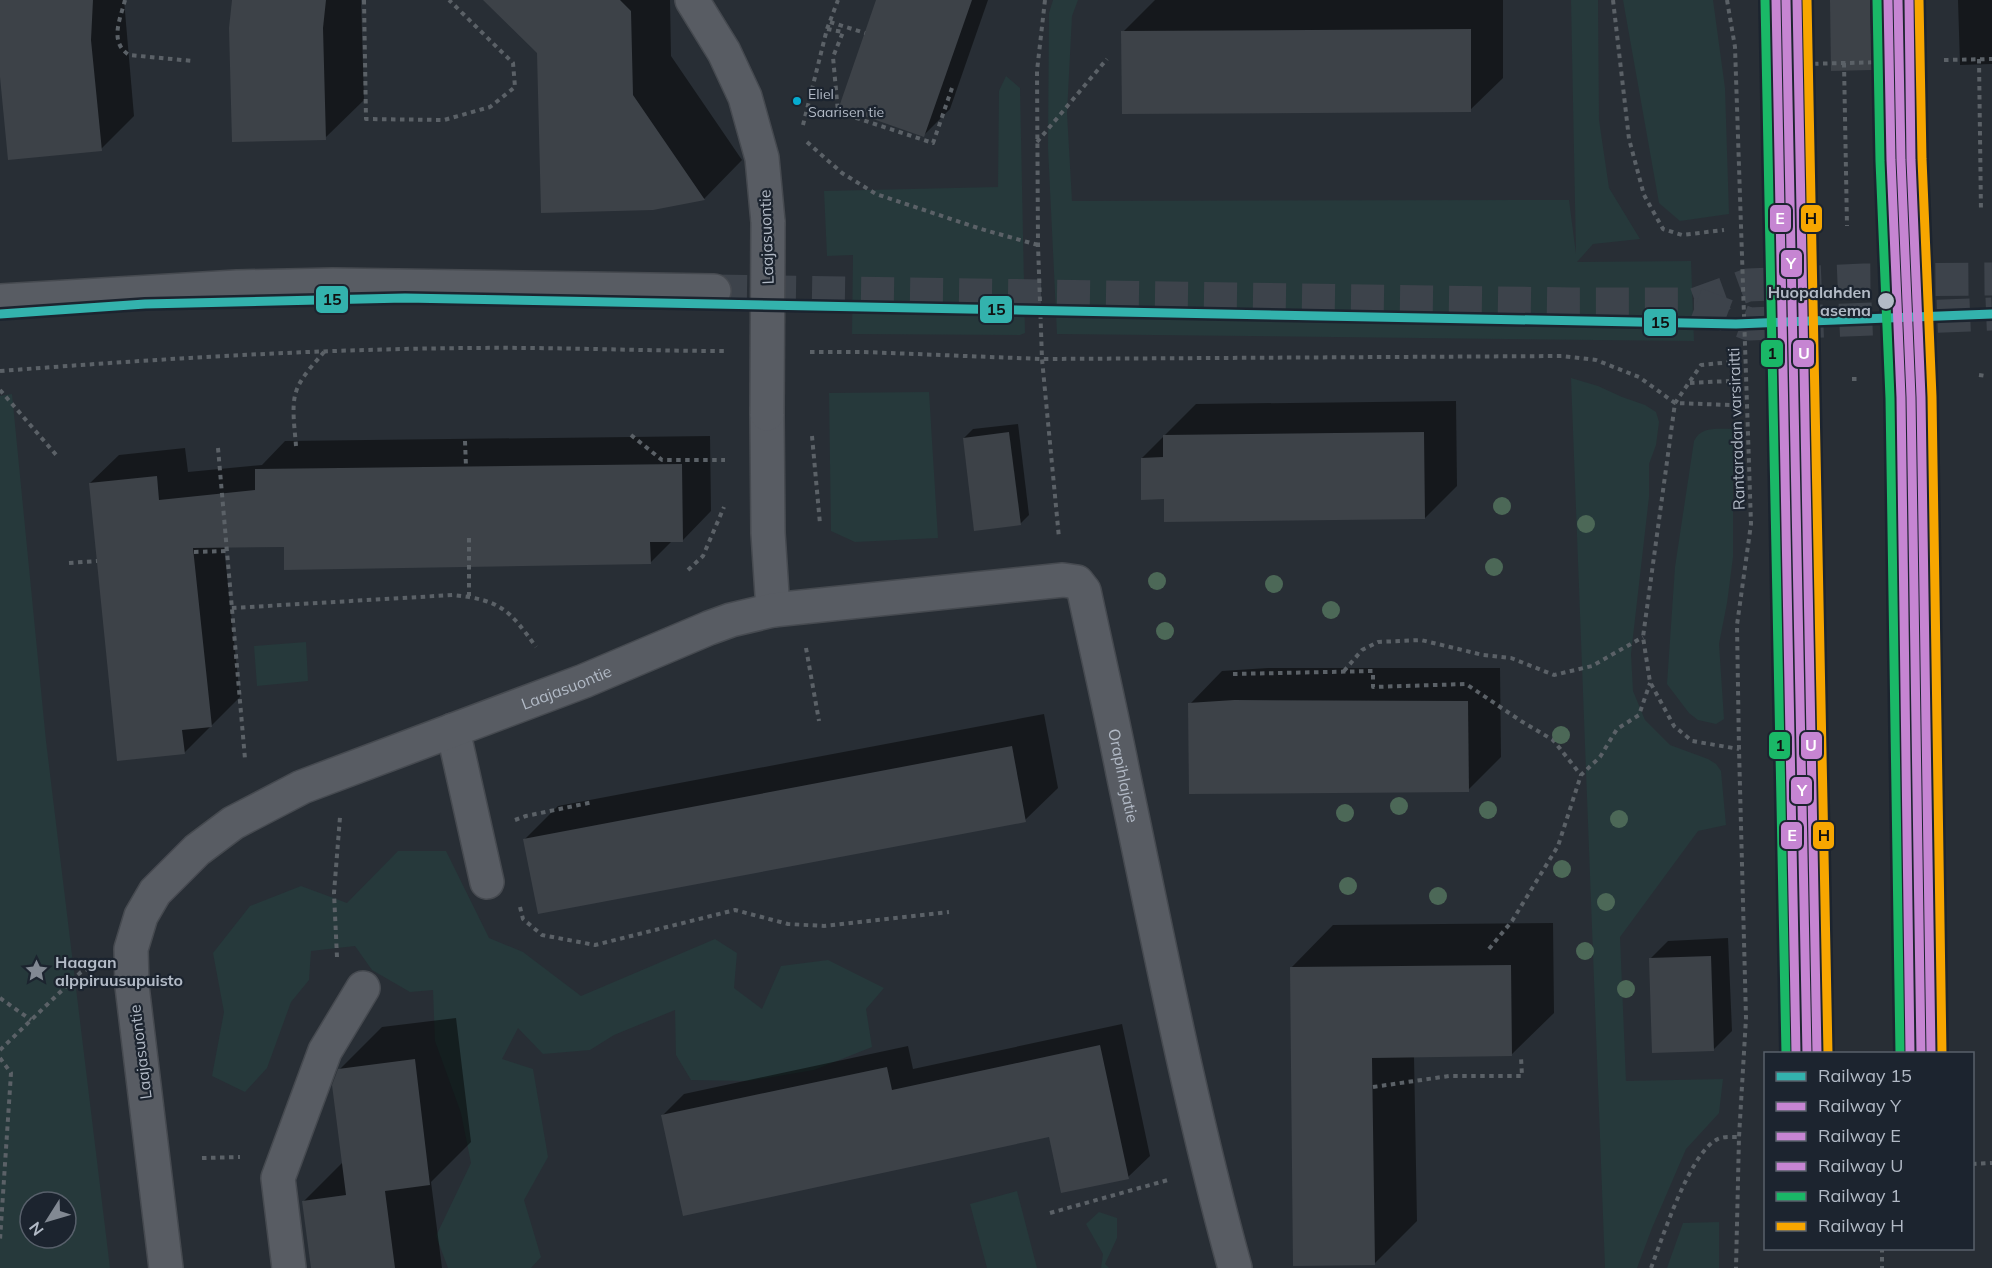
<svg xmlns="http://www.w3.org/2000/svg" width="1992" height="1268" viewBox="0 0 1992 1268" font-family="Mulish,sans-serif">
<rect width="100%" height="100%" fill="#282e35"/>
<g fill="#26393b" fill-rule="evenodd">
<path d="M1053,0H1078L1072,16L1067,113L1072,201L1569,200L1576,254L1571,0H1598L1599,120L1609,188L1640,239L1593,244L1577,262L1691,261L1694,341L1057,334L1048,148L1049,13Z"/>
<path d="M1623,0H1713L1725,88L1729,214L1680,221L1659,203Z"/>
<path d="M1006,76L1020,88L1025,333L1020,335L852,334L853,255L827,256L824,191L998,187L999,91Z"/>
<path d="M1571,378L1598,386L1622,397L1645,405L1656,412L1659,422L1656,445L1649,464V497L1631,654L1633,691L1645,720L1670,745L1708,759L1716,764L1721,771L1726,825L1698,831L1620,937L1626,1081L1723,1079L1719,1113L1686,1149L1652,1228L1637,1268H1605Z"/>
<path d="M929,392L938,538L855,542L831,531L829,393Z"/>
<path d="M12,394L46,741L110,1268H0V396ZM30,1202H66V1238H30Z"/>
<path d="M1733,429V557L1727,603L1719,644L1724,719L1716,724L1698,720L1689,713L1667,684L1675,567L1694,441C1701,426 1718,429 1733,429Z"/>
<path d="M306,642L308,681L257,686L254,646Z"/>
<path d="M398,851H446L489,938L523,952L581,996L715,939L737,953L734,988L762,1009L781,966L828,960L884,988L866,1009L872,1047L814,1070L748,1081L691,1080L676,1055L675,1010L614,1035L590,1050L543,1054L518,1028L502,1059L533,1069L548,1157L524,1200L541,1257L531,1268H448L436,1236L471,1163L461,1113L435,1041L433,990L410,992L372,970L355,946L311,951L309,980L291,1002L267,1068L245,1092L212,1076L224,1012L213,953L250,906L301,886L347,903Z"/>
<path d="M1017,1191L1037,1268H987L970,1204Z"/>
<path d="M1099,1212L1117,1218V1238L1105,1264L1109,1268H1101L1103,1254L1086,1224Z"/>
<path d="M1719,1222V1268H1667L1683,1223Z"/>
</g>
<g fill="#0007">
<path d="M1,0H124L134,116L101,149L0,62Z"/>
<path d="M233,0H361L364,100L325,138Z"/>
<path d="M485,0H670L671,56L742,160L704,199L539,52Z"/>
<path d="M878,0H988L950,109L924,135Z"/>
<path d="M1155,0H1503V78L1470,110L1123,32Z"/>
<path d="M1831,0H1879L1880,59L1871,68Z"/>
<path d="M1958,0H1992V64L1960,65Z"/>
<path d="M1456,401L1457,486L1425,518L1165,497L1142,458L1196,404Z"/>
<path d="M1018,424L1029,515L1020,524L964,438L973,429Z"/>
<path d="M710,436L711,511L683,540H673L650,563L285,546L224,547L240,697L184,753L90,483L119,455L185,448L188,472L262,465L285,441Z"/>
<path d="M1268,668H1500L1501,757L1468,790L1190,704L1222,671Z"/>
<path d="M1044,714L1058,788L1025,820L525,839L558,806Z"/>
<path d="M1553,923L1554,1013L1511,1055L1414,1056L1417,1221L1375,1263L1291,968L1333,925Z"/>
<path d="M1728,938L1732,1031L1714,1049L1650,959L1668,941Z"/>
<path d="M456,1018L471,1142L431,1182L442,1268H312L304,1201L343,1162L340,1069L382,1027Z"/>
<path d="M1122,1024L1150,1156L1128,1177L1050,1136L662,1116L684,1094L908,1046L913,1069Z"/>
</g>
<g fill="#3d4248">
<path d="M0,0H93L91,40L102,151L8,160L0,77Z"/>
<path d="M232,0H326L323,28L326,140L232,142L229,28Z"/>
<path d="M483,0H620L631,11L633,95L705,200L653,210L541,213L537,53Z"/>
<path d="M876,0H972L924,137L839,107Z"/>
<path d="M1830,0H1870L1872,70L1831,71Z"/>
<path d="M1471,29V112L1122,114L1121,31Z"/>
<path d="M1009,432L1021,525L974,531L963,438Z"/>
<path d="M1424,432L1425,519L1164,522V499L1141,500V458L1163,457V435Z"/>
<path d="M682,464L683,542H650L651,564L284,570V547L193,548L212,727L182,730L185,754L117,761L89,483L157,476L159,500L255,490V469Z"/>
<path d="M1234,700L1468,701L1469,792L1189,794L1188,703Z"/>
<path d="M1012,746L1026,822L538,914L523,839Z"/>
<path d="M1711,956L1714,1051L1652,1053L1649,958Z"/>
<path d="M1511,965L1512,1056L1372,1058L1375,1265L1293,1266L1290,967Z"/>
<path d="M1100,1045L1129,1179L1061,1193L1049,1137L683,1216L661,1115L887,1067L892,1090Z"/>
<path d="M415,1059L430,1185L385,1191L395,1268H311L302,1201L346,1195L332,1085L338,1069Z"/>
</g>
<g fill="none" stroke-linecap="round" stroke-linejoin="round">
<g stroke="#3d434b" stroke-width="33" stroke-dasharray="33 16" stroke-linecap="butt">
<path d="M714,291L1572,304H1696L1748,285L1864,280L1992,279"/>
<path d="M1696,304L1749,324L1992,314"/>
</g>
<defs>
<g id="minor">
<path d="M692,0L724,52L745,97L762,158L768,222"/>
<path d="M0,301L237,287L333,285L714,291"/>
<path d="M767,414L768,533L773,610"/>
<path d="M453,730L487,882"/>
<path id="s1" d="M166,1268L132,986L131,949L141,916L155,892L197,850L233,823L302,787L584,681L709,628L731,620L773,610L1063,580L1077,582L1084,591C1097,652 1111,712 1123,773C1158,939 1190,1105 1235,1268"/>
<path d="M289,1268L278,1178L325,1051L363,988"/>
</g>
</defs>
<use href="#minor" stroke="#464a50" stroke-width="36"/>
<g stroke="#5b6167" stroke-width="4" stroke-dasharray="4.5 4.5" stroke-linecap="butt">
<path d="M125,0C120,20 109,42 129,55L193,61"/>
<path d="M364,0L366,119L444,120L490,107L515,87L513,63L449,0"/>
<path d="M1045,0L1037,71L1038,245L1042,359L1059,538"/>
<path d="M1613,0L1629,139L1644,195L1663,229L1682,235L1724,230"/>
<path d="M1727,0L1735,47L1751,524L1737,625L1739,749L1746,1018L1739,1137L1736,1268"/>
<path d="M830,22L865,33"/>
<path d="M827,29L838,0"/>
<path d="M1979,59L1981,212"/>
<path d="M1944,60L1992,59"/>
<path d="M1844,63L1847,226"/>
<path d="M1805,64L1886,62"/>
<path d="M803,125L827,29L843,32L833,57L838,112L933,143L952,88"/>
<path d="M807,142L842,173L876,194L981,229L1038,245"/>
<path d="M1037,142L1107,59"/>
<path d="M810,352H864L1042,359L1562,356L1596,360L1639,377L1675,403L1730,405"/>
<path d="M1731,362L1701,365L1675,403L1643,637L1650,682L1674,726L1692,741L1739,749"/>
<path d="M0,371C157,359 315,349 472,348C557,347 642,351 727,351"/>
<path d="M1979,375L1986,376"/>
<path d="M1852,379H1859"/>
<path d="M1690,383L1729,381"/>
<path d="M0,390L58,457"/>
<path d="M631,435L662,460H725"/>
<path d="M812,436L820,524"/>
<path d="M465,441L466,467"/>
<path d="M296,446C295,431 291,406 296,392C300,378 314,364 324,352"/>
<path d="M218,448L245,759"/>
<path d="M469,538V596"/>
<path d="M194,552L226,551"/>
<path d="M69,563L97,561"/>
<path d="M688,570L703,556L724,507"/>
<path d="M232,608L453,595C500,600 509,609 536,647"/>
<path d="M806,648L819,721"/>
<path d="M1344,671L1362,650L1378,642L1421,640L1483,655L1511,658L1554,675L1592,666L1643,637"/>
<path d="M1233,674L1373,671V687L1466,684L1521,721L1553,740L1581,775"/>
<path d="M515,820L526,816L593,802"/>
<path d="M520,907L523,919L542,935L595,945L735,910L788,924L824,926L949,912"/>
<path d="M1489,949L1512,921L1558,846L1581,775L1600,757L1617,729L1639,715L1650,683"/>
<path d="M337,957L334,893L340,817"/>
<path d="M0,998L31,1020"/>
<path d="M0,1050L81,972L90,968"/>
<path d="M0,1058L11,1073L0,1240"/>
<path d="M1373,1087L1449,1076H1522L1521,1057"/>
<path d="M202,1158L240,1157"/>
<path d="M1972,1164L1992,1163"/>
<path d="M1050,1213L1168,1180"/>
<path d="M1882,1248V1268"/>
<path d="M1651,1268C1662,1239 1689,1155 1716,1140C1722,1136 1731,1137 1739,1137"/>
</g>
<use href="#minor" stroke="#585c63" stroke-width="33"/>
<defs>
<path id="minor-bridge" d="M767,414L768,222"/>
</defs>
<use href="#minor-bridge" stroke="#464a50" stroke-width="36" stroke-linecap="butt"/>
<use href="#minor-bridge" stroke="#585c63" stroke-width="33"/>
<defs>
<path id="rail-1" d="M0,314L145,304L405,298L1736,324L1992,314"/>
<g id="rail-2">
<path d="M1786,0L1807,1054"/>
<path d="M1898,0L1901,160L1911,397L1921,1054"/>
</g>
<g id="rail-3">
<path d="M1776,0L1796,1054"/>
<path d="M1888,0L1891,160L1901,397L1910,1054"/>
</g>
<g id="rail-4">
<path d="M1797,0L1817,1054"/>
<path d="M1909,0L1911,160L1921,397L1931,1054"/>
</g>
<g id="rail-5">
<path d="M1765,0L1786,1054"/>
<path d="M1877,0L1880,161L1890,398L1900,1054"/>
</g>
<g id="rail-6">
<path d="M1807,0L1828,1054"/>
<path d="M1919,0L1922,159L1932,397L1942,1054"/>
</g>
</defs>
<use href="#rail-1" stroke="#1c242f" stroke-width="14"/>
<use href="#rail-2" stroke="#1c242f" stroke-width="14"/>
<use href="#rail-3" stroke="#1c242f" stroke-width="14"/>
<use href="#rail-4" stroke="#1c242f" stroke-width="14"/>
<use href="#rail-5" stroke="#1c242f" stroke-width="14"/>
<use href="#rail-6" stroke="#1c242f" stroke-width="14"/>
<use href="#rail-1" stroke="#33b2ad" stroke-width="9"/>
<use href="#rail-2" stroke="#c685d2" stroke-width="9"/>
<use href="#rail-3" stroke="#c685d2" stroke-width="9"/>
<use href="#rail-4" stroke="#c685d2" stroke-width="9"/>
<use href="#rail-5" stroke="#1ab867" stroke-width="9"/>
<use href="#rail-6" stroke="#f7a600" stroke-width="9"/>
</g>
<g fill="#4c6857">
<circle cx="1502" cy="506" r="9"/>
<circle cx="1586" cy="524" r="9"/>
<circle cx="1494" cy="567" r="9"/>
<circle cx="1157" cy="581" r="9"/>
<circle cx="1274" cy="584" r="9"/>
<circle cx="1331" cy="610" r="9"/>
<circle cx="1165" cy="631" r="9"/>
<circle cx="1561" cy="735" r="9"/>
<circle cx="1399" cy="806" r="9"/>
<circle cx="1488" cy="810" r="9"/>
<circle cx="1345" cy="813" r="9"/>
<circle cx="1619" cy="819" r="9"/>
<circle cx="1562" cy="869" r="9"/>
<circle cx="1348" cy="886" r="9"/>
<circle cx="1438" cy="896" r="9"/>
<circle cx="1606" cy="902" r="9"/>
<circle cx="1585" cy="951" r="9"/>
<circle cx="1626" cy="989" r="9"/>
</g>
<defs>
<symbol id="sight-bare" viewBox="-9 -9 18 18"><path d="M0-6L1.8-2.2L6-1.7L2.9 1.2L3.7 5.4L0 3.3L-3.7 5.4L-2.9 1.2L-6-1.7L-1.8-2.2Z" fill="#828993" stroke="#1c242f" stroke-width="2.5" paint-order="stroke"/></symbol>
</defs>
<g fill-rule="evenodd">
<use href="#sight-bare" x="20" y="954" width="33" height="33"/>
</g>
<circle fill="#06acd0" stroke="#1c242f" stroke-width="2" cx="797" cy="101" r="5"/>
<circle fill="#b2bac6" stroke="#1c242f" stroke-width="2" cx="1886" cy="301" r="9"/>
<g text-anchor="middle" stroke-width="4.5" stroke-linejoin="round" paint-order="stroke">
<g font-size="14" fill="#b2bac6" stroke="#1c242f" text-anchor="start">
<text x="808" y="99">Eliel<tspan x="808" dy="18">Saarisen tie</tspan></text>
</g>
<g font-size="16" fill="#b2bac6" stroke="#1c242f">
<text transform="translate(766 237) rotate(-92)" y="6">Laajasuontie</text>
<text transform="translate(1736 429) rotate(-92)" y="6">Rantaradan varsiraitti</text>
<text dy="6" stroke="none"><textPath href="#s1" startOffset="848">Laajasuontie</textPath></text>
<text dy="6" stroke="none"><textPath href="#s1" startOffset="1575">Orapihlajatie</textPath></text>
<text transform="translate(140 1052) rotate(-97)" y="6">Laajasuontie</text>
</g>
<g font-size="16" font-weight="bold" fill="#b2bac6" stroke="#1c242f" text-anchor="end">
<text x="1871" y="298">Huopalahden<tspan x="1871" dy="18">asema</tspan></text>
</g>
<g font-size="16" font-weight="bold" fill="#b2bac6" stroke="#1c242f" text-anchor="start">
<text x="55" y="968">Haagan<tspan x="55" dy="18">alppiruusupuisto</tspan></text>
</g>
</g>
<g stroke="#1c242f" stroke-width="2">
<rect x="1769" y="204" width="23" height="29" rx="6" fill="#c685d2"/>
<rect x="1800" y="204" width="23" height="29" rx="6" fill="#f7a600"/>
<rect x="1780" y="249" width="23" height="29" rx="6" fill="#c685d2"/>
<rect x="315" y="285" width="34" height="29" rx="6" fill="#33b2ad"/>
<rect x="979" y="295" width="34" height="29" rx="6" fill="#33b2ad"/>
<rect x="1643" y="308" width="34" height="29" rx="6" fill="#33b2ad"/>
<rect x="1760" y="339" width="24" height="29" rx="6" fill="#1ab867"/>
<rect x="1792" y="339" width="23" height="29" rx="6" fill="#c685d2"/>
<rect x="1800" y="731" width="23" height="29" rx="6" fill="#c685d2"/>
<rect x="1768" y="731" width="23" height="29" rx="6" fill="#1ab867"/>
<rect x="1790" y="776" width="23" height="29" rx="6" fill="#c685d2"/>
<rect x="1812" y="821" width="23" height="29" rx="6" fill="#f7a600"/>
<rect x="1780" y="821" width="23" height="29" rx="6" fill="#c685d2"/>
</g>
<g font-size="16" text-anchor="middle" font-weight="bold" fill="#fff">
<text x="1780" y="224">E</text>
<text x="1791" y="269">Y</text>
<text x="1804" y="359">U</text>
<text x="1811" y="751">U</text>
<text x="1802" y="796">Y</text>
<text x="1792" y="841">E</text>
</g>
<g font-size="16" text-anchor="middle" font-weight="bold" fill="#111">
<text x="1811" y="224">H</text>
<text x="332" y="305">15</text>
<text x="996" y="315">15</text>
<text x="1660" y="328">15</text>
<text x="1772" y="359">1</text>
<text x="1780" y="751">1</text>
<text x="1824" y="841">H</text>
</g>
<rect x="1764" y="1052" width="210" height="198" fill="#1c242f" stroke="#58606b" stroke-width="1.5"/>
<rect x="1776" y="1072" width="30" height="9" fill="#33b2ad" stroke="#58606b" stroke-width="1.5"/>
<text x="1818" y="1082" font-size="18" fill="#b2bac6">Railway 15</text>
<rect x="1776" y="1102" width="30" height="9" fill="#c685d2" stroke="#58606b" stroke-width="1.5"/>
<text x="1818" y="1112" font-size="18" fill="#b2bac6">Railway Y</text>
<rect x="1776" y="1132" width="30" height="9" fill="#c685d2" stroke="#58606b" stroke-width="1.5"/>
<text x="1818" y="1142" font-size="18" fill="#b2bac6">Railway E</text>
<rect x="1776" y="1162" width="30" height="9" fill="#c685d2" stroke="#58606b" stroke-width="1.5"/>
<text x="1818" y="1172" font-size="18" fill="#b2bac6">Railway U</text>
<rect x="1776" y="1192" width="30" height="9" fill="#1ab867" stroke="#58606b" stroke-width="1.5"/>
<text x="1818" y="1202" font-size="18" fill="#b2bac6">Railway 1</text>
<rect x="1776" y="1222" width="30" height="9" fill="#f7a600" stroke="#58606b" stroke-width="1.5"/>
<text x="1818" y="1232" font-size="18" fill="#b2bac6">Railway H</text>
<g transform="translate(48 1220) rotate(233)"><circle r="28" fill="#1c242f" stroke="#58606b" stroke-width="1.5"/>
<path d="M0-4.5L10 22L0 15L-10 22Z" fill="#828993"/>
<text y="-9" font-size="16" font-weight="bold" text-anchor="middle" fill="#b2bac6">N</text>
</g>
</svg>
